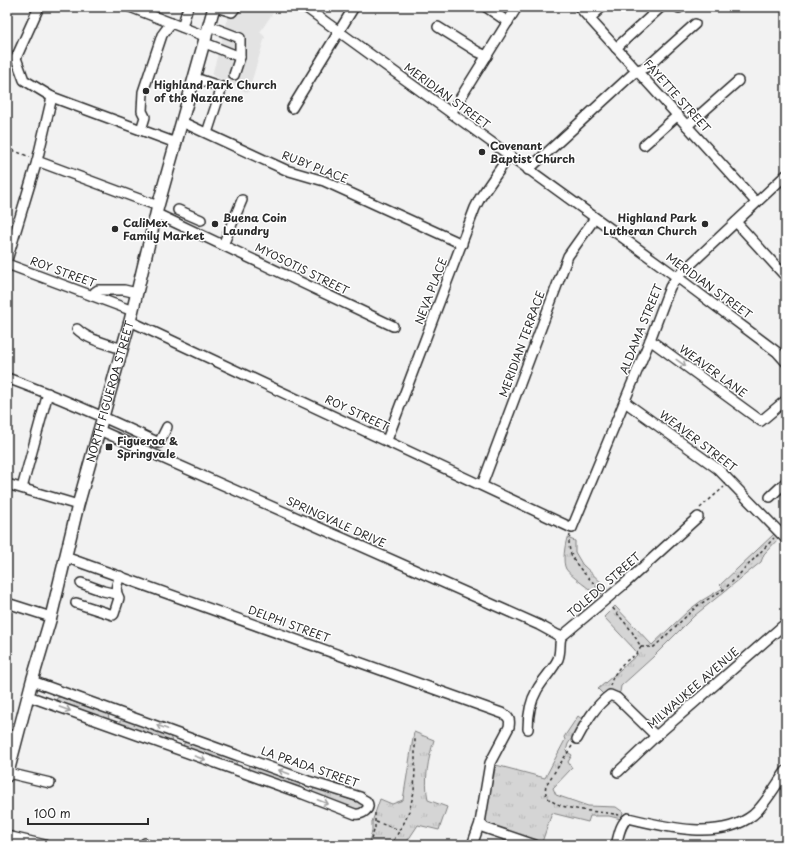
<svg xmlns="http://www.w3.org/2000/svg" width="793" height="852" viewBox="0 0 793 852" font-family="'Playpen Sans',sans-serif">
<defs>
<pattern id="grass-tufts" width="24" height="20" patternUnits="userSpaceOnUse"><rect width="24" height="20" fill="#d5d5d5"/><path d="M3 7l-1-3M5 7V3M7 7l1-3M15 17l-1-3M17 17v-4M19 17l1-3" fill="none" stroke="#b7b7b7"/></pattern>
</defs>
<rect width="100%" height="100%" fill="#f2f2f2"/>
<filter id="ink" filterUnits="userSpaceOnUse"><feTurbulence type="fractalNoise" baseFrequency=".025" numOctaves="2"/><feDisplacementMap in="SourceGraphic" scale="8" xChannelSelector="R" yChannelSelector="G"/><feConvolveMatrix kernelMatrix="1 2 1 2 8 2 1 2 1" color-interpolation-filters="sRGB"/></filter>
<g filter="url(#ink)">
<path fill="#e3e3e3" d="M231,7H277L260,32L265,37L248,93L212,75Z"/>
<g fill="url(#grass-tufts)" stroke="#808080">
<path d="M774,534L779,538L764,554L761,562L694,616L653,657L621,686L620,692L618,694L605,696L598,689L637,655L635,650L604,617L615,606L652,645L689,610L701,601L723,588L720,585Z"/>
<path d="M567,538L575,541V552L582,564L607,588L598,597C590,588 572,578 566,569C562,562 565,545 567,538Z"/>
<path d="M60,697L108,714L109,719L107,721L56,701L57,698Z"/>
<path d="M578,716L583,720L568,744L566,751L572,755L568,762L572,768L553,788L556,795L588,806L616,807L623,812L621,819L609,816H590L588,822L552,813L541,845L486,824L485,813L496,765L545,778L565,740L564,737Z"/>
<path d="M124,719L170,736L172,741L171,743L119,724L120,721Z"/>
<path d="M414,732L434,740C428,760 424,779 428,800L447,807L439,830L418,825L406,843L405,845H368L372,831V822L380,799L392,804L403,800Z"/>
<path d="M189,742L234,759L237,763L233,766L183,747L184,743Z"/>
<path d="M252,764L300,782C300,786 299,787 295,788L251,773L248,769L249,766Z"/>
<path d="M316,787L362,804L364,809L360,811L312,793L313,790Z"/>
</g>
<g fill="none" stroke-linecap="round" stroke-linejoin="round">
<defs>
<g id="minor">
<path d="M39,7L16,58L24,80L52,97L176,143"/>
<path d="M130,7L207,37"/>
<path d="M216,7L232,12L236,7"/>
<path d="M305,7L677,277L777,352L786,362"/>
<path d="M486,7L508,22"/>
<path d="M579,7L756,202"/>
<path d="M678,7L679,8"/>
<path d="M590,18L602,7"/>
<path d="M209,26L240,38V57"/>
<path d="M182,27L188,7"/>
<path d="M438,27L478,52L487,56"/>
<path d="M205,43L240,57L234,75"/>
<path d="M616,48L661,7"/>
<path d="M195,78L222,87L207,133"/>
<path d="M292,108L354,7"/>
<path d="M451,113L517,7"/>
<path d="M182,122L286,170L324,181L462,244"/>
<path d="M687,126L738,81"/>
<path d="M141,130L145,117L142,111L143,92L162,35L171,23"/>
<path d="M644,145L678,115"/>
<path d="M37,161L158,206"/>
<path d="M528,170L637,70L647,67L695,24"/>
<path d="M178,210L201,220"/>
<path d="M157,214L393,326"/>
<path d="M736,222L786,277"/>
<path d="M223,245L242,200"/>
<path d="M7,260L37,161L52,97"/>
<path d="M7,264L133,311"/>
<path d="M93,296L95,292L98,290H124L137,293"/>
<path d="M130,321L572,528L650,340L670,287L677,277L786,175"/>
<path d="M77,329C88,340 108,344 122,349"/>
<path d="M650,340L761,421L786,400"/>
<path d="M7,378C59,397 109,419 159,443L167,427"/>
<path d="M625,402L718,469L786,539"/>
<path d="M99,430L539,625L561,637"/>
<path d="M387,440L475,208L480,198L509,156"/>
<path d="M7,484L78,505"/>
<path d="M482,485L568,256L595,218"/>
<path d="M22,488L48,393"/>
<path d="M770,497L786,482"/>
<path d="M65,557L504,714C510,718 510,721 509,727L490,763L480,823L472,845"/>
<path d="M81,583L103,591L117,594"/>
<path d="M7,603L51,617"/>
<path d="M76,603L113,615L114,614L119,598C114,590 117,584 120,576"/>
<path d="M28,696L303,794L355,814C361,815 373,809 366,801C366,801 360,798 360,797L308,781L32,681"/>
<path d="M528,729C528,715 530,702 537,690C543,679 553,670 558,659C561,651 559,644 561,637L622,586L698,517"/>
<path d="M7,734L17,737"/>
<path d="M577,739C586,722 595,706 610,695L617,698L656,736"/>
<path d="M618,772L656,736L786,623"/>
<path d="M8,773L50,783"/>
<path d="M480,823L485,828L535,845"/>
<path d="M7,836L45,845"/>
<path d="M144,845L145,843"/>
<path d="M616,845C619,835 620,824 628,818C665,827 720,841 753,815C765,805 776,785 786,771"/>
</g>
<g id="major">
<path id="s1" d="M7,776L32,681L51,617L78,505L130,321L158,206L214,7"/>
</g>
</defs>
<use href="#minor" stroke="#2b2b2b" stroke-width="12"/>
<use href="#major" stroke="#2b2b2b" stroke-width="14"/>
<g stroke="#2b2b2b" stroke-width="1.5" stroke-dasharray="3 3" stroke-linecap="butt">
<path d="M7,148L30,157"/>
<path d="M700,508L724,487"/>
<path d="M570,535C564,561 588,574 602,593"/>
<path d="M641,647H654L697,606L723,590L732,582L774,538"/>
<path d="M610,686C612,677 618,668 625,662C633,656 635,657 641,647L631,630L611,606"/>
<path d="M572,746L546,785C545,789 545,795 549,799C562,811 601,811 619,815"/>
<path d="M376,822L400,830"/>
<path d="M369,845L375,828V813"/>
<path d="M391,845L405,821L409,811L414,792L415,768V737"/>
</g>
<use href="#minor" stroke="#fff" stroke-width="9"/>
<use href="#major" stroke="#fff" stroke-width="11"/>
</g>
<defs><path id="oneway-shaft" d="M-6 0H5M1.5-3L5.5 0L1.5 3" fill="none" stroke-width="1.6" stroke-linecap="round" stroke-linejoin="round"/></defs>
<g stroke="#a0a0a0">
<use href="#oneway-shaft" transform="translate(681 363) rotate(36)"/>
<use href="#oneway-shaft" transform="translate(65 709) rotate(20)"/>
<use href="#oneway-shaft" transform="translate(162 727) rotate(-159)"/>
<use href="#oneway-shaft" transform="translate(200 758) rotate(19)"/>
<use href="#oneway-shaft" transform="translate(284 772) rotate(-160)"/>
<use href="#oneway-shaft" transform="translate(323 802) rotate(21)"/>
</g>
</g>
<g fill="#2b2b2b" stroke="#fff" stroke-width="1.5">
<circle cx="146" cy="91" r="4"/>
<circle cx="482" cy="152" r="4"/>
<circle cx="215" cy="224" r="4"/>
<circle cx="705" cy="224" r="4"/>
<circle cx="115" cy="229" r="4"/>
<rect x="105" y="443" width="8" height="8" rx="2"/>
</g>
<g text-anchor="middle" stroke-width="3" stroke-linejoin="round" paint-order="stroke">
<g font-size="11" font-weight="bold" fill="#2b2b2b" stroke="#fff" text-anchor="start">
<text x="154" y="89">Highland Park Church<tspan x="154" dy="13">of the Nazarene</tspan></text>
<text x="490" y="150">Covenant<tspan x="490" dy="13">Baptist Church</tspan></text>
<text x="223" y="222">Buena Coin<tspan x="223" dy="13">Laundry</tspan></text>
<text x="697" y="222" text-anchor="end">Highland Park<tspan x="697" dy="13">Lutheran Church</tspan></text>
<text x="123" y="227">CaliMex<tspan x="123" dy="13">Family Market</tspan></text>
<text x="117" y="445">Figueroa &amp;<tspan x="117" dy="13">Springvale</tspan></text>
</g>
<g font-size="11" fill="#2b2b2b" stroke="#fff">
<text transform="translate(447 96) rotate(36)" y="4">MERIDIAN STREET</text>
<text transform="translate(677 96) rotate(48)" y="4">FAYETTE STREET</text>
<text transform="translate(315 167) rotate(21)" y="4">RUBY PLACE</text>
<text transform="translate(302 269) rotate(26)" y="4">MYOSOTIS STREET</text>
<text transform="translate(63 272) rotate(20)" y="4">ROY STREET</text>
<text transform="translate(709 286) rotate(36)" y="4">MERIDIAN STREET</text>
<text transform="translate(431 291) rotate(-69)" y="4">NEVA PLACE</text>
<text transform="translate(641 329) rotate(-68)" y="4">ALDAMA STREET</text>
<text transform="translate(522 344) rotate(-70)" y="4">MERIDIAN TERRACE</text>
<text transform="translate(713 371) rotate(36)" y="4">WEAVER LANE</text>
<text dy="4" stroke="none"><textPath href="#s1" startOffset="398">NORTH FIGUEROA STREET</textPath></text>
<text transform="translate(357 413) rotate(25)" y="4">ROY STREET</text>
<text transform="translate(698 441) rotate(37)" y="4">WEAVER STREET</text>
<text transform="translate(336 522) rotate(24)" y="4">SPRINGVALE DRIVE</text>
<text transform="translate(604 585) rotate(-41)" y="4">TOLEDO STREET</text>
<text transform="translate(289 624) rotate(20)" y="4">DELPHI STREET</text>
<text transform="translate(693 688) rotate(-41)" y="4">MILWAUKEE AVENUE</text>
<text transform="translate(310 767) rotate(19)" y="4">LA PRADA STREET</text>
</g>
</g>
<rect width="793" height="852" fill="none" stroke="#fff" stroke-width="24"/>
<rect x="12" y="12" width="769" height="828" fill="none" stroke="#2b2b2b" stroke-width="1.5" filter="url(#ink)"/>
<path d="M28 818v6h120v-6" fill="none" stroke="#2b2b2b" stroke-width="2"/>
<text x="34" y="818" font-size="12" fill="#2b2b2b" stroke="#ffffff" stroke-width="3" paint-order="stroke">100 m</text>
</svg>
